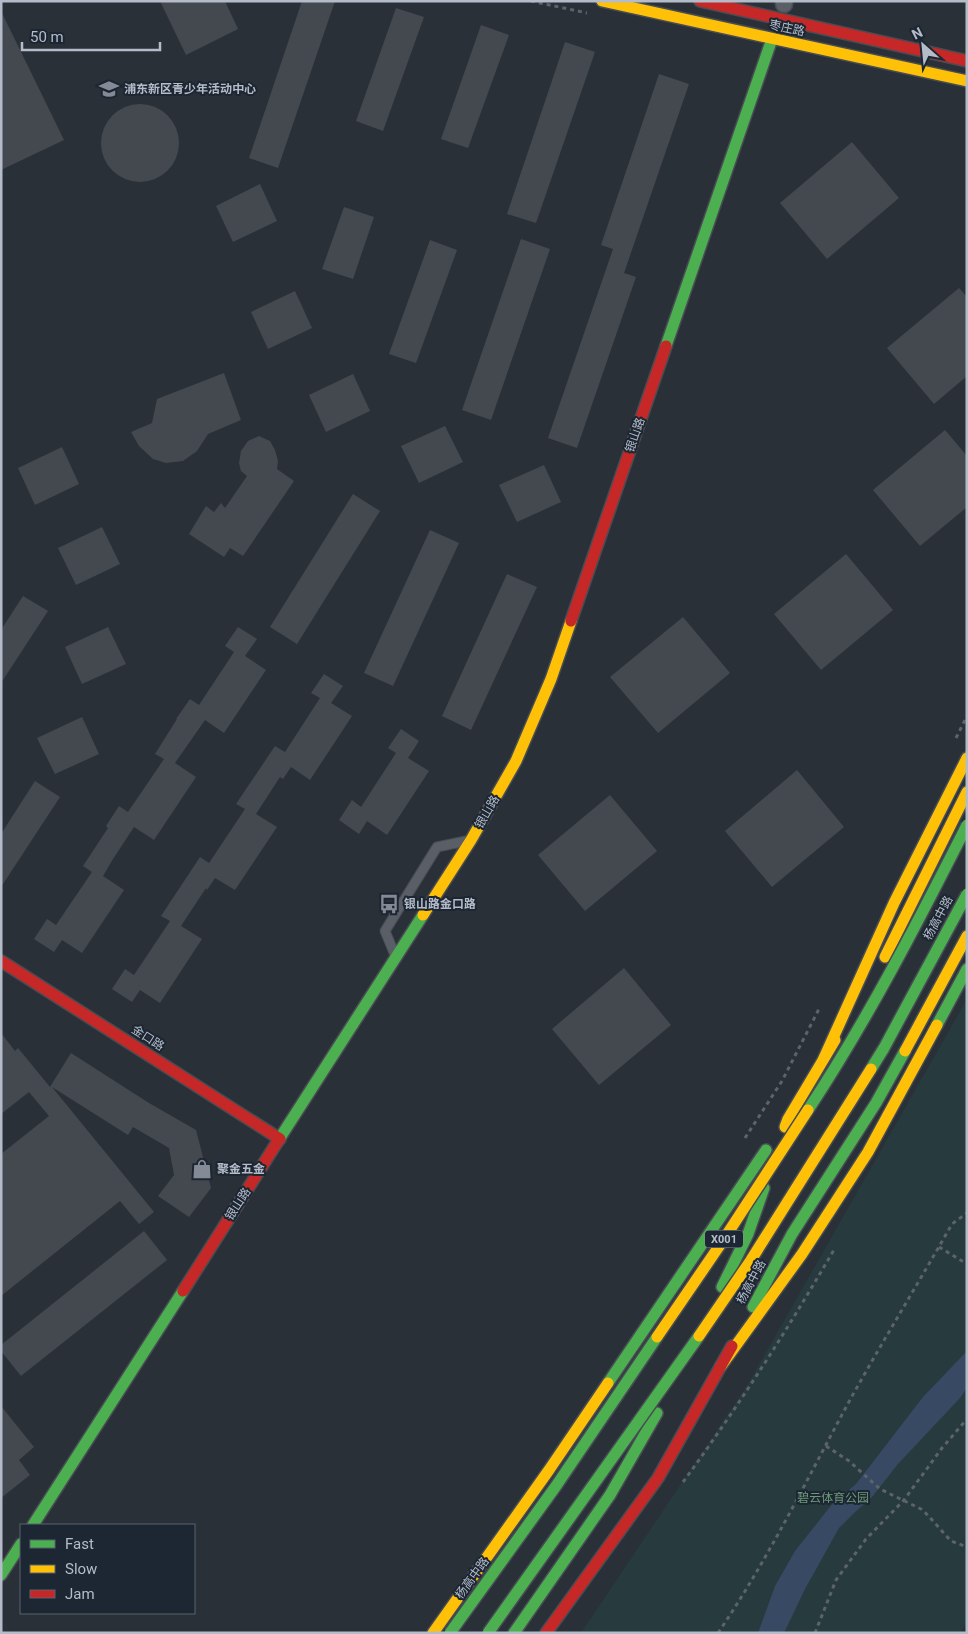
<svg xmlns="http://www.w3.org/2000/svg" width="968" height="1634" viewBox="0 0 968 1634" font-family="Roboto,'Noto Sans SC',sans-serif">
<rect width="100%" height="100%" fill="#2a3038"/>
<path fill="#273a3e" d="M967,999V1623L960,1633H581L748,1384Z"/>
<path fill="#384963" d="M967,1351V1388L960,1398L898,1464L872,1497L853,1514L839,1528L805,1589L784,1633H758L775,1586L795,1551L833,1503L856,1484L923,1397Z"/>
<g fill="#444950">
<path d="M160,1H225L238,29L186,55Z"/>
<path d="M302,1H335L278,168L249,158Z"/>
<path d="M396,8L424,17L383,131L356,121Z"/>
<path d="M1,11L64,140L1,170Z"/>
<path d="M481,25L509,35L468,148L441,139Z"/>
<path d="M565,42L595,52L536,223L507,214Z"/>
<path d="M659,74L689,84L624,273L636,277L577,448L548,438L613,249L601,245Z"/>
<circle cx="140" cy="143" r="39"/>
<path d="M852,142L899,198L827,259L780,203Z"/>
<path d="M260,184L277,221L233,242L216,206Z"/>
<path d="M344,207L374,217L353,279L322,269Z"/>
<path d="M521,239L550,249L491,420L462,410Z"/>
<path d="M430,240L457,250L416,363L389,354Z"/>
<path d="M959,288L967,297V376L934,404L887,348Z"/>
<path d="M295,291L312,328L268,349L251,312Z"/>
<path d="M224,373L241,420L208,434L197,451L183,461L166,463L153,459L139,446L131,432L152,423L157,399Z"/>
<path d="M353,374L370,411L326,432L309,395Z"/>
<path d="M445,426L463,462L419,483L401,446Z"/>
<path d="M945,430L967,456V507L920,546L873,490Z"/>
<path d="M259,436L270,441L275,450L278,461L277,469L294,481L243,556L230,548L224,557L189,534L206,506L214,512L221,503L225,508L247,476L241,471L239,463L241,451L248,441Z"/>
<path d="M62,447L79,484L35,505L18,468Z"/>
<path d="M544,465L561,502L517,522L499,485Z"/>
<path d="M353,494L380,511L297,644L270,627Z"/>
<path d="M102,527L120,564L76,585L58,548Z"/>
<path d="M430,530L459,543L393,686L364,673Z"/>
<path d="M846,554L893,610L821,670L774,614Z"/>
<path d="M507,574L537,587L471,730L442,716Z"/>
<path d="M23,596L48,611L1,683V630Z"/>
<path d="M683,617L730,673L658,733L610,677Z"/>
<path d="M108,627L126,664L82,684L65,647Z"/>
<path d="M238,627L257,639L245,656L266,670L224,733L205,720L175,763L196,777L154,840L134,827L113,859L103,876L124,890L82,953L62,940L54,952L34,939L47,919L56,925L92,872L83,866L108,828L106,826L119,806L128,812L164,759L155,754L177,719H176L190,699L199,705L234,652L225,646Z"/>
<path d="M324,674L343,686L331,703L352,716L310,780L291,767L283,779L280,777L256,814L277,827L235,890L215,878L207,890L206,888L181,926L202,939L160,1003L140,990L132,1002L112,989L125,969L134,975L170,921L161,916L200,857L209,863L245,809L236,804L275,746L285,752L320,698L311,693Z"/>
<path d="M82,717L99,754L55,774L37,738Z"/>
<path d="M401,729L419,741L408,758L429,771L387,835L367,821L359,834L339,820L352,800L361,807L396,753L388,748Z"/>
<path d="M797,770L844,827L772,887L725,831Z"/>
<path d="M35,781L60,797L1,887V834Z"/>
<path d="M610,795L657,851L585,911L538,855Z"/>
<path d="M624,968L671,1025L599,1085L552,1029Z"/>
<path d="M1,1033L15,1051L18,1048L50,1087L71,1053L149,1103L196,1130L211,1188L189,1217L158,1196L174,1175L169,1148L133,1127L128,1135L52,1087L154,1212L139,1224L120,1201L1,1296V1154L49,1116L29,1092L1,1114Z"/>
<path d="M144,1231L167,1260L21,1376L1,1351V1345Z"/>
<path d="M1,1406L34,1447L19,1460L30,1475L1,1498Z"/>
</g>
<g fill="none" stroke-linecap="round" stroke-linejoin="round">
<defs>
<path id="lane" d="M395,955L385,931L437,847L466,841"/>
<path id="street" d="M784,4V1"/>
<g id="fast">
<path d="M666,346L772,39"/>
<path d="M937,1025L967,969"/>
<path d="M278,1141L423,915"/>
<path d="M722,1287L748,1234L764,1188"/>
<path d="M753,1307L792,1234L876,1103L905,1051"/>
<path d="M608,1383L766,1150"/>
<path d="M33,1525L183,1291"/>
<path d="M1,1575L21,1544"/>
<path d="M514,1633L610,1495L657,1413"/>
</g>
<g id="slow">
<path d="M602,1L967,81"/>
<path d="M423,915L471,840L516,761L551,679L571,621"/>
<path d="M885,957L967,792"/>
<path d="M905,1051L967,936"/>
<path d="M824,1058L894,903L967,758"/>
<path d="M785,1127L788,1119L835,1040"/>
<path d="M721,1366L802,1254L868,1152L937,1025"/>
<path d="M433,1633L549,1470L608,1383"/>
</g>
<g id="jam">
<path d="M700,1L967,61"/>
<path d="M571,621L666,346"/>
<path d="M1,961L280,1139"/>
<path d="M183,1291L278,1141"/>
<path d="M546,1633L658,1478L732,1346"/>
</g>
</defs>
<use href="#lane" stroke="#484c53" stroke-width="11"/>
<use href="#street" stroke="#484c53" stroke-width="19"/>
<use href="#fast" stroke="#484c53" stroke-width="14"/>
<use href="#slow" stroke="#484c53" stroke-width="14"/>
<use href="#jam" stroke="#484c53" stroke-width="14"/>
<g stroke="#5d636a" stroke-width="3" stroke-dasharray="4 4" stroke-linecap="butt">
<path d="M531,1L587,13"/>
<path d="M956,738L967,716"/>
<path d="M745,1138L782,1081L820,1007"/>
<path d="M939,1247L967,1264"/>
<path d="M826,1446L849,1461L880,1489L923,1510L951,1541L967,1547"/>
<path d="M683,1482C738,1407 788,1329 835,1248"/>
<path d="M718,1633C769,1558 808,1477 851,1398C884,1339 919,1282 952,1224L967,1213"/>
<path d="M815,1633L836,1580L866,1539L904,1500L942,1448L967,1419"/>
</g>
<use href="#lane" stroke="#5a5e66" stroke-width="9"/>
<use href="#street" stroke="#5a5e66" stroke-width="16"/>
<use href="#fast" stroke="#4caf50" stroke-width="11"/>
<use href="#slow" stroke="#ffc107" stroke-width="11"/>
<use href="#jam" stroke="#c62828" stroke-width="11"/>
<defs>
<g id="fast-bridge">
<path d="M871,1069L884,1048L967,894"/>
<path d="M808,1110C868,1019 918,922 967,825"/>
<path d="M450,1633L556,1486L657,1337"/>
<path d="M488,1633L699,1336"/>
</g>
<g id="slow-bridge">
<path d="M699,1336L751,1260L871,1069"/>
<path d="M657,1337L722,1242L808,1110"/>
</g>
</defs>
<use href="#fast-bridge" stroke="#474c53" stroke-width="14" stroke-linecap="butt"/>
<use href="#slow-bridge" stroke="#474c53" stroke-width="14" stroke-linecap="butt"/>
<use href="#fast-bridge" stroke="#4caf50" stroke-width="11"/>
<use href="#slow-bridge" stroke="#ffc107" stroke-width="11"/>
</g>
<defs>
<symbol id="school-bare" viewBox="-9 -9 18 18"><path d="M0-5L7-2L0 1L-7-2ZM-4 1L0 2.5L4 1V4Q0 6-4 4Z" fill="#848b96" stroke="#1d2633" stroke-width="2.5" paint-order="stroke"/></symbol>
<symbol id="bus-bare" viewBox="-9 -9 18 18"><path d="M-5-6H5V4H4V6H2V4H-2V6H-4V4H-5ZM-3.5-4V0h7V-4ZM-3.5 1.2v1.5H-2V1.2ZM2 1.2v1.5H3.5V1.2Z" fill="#848b96" stroke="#1d2633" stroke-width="2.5" paint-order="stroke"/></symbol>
<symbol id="shop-bare" viewBox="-9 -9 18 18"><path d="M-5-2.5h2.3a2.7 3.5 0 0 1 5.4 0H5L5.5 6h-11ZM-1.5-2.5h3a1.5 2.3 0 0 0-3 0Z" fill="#848b96" stroke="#1d2633" stroke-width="2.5" paint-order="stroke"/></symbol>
</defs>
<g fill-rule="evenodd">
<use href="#school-bare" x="95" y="75" width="28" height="28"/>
<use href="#bus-bare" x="375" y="890" width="28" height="28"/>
<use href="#shop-bare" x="188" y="1155" width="28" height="28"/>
</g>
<g text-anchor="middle" stroke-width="4" stroke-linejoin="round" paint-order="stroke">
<rect fill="#1d2633" stroke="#878f9c" stroke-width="1" x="705" y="1230.5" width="38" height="17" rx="4"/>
<g font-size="11" font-weight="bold" fill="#b4bcc9">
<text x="724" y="1243">X001</text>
</g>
<g font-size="12" fill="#b4bcc9" stroke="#1d2633">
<text transform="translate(787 28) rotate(12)" y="4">枣庄路</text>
<text transform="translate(635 435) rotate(-71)" y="4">银山路</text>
<text transform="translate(487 812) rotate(-60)" y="4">银山路</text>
<text transform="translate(938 918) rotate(-62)" y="4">杨高中路</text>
<text transform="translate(148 1038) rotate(33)" y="4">金口路</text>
<text transform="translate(238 1204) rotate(-57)" y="4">银山路</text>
<text transform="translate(751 1282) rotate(-62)" y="4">杨高中路</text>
<text transform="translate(472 1578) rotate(-54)" y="4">杨高中路</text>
</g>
<g font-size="12" font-weight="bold" fill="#b4bcc9" stroke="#1d2633" text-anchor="start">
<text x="124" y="93">浦东新区青少年活动中心</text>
<text x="404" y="908">银山路金口路</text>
<text x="217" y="1173">聚金五金</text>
</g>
<g font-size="12" fill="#6b9a76" stroke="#1d2633">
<text x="833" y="1502">碧云体育公园</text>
</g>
</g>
<rect width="968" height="1634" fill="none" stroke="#b4bcc9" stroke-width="5"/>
<rect x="20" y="1524" width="175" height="90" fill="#1d2633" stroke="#59626f"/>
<rect x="30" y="1540" width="25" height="8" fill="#4caf50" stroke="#59626f"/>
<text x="65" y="1549" font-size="15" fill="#b4bcc9">Fast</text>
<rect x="30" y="1565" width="25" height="8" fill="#ffc107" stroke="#59626f"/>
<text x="65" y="1574" font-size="15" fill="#b4bcc9">Slow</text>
<rect x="30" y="1590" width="25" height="8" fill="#c62828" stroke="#59626f"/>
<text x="65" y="1599" font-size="15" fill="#b4bcc9">Jam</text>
<g transform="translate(923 45) rotate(333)" stroke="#1d2633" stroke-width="4" paint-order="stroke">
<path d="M0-4L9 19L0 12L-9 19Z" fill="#b4bcc9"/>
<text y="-8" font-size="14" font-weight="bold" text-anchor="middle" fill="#b4bcc9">N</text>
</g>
<path d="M22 42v8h138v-8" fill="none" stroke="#b4bcc9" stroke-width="2.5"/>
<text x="30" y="42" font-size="15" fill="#b4bcc9" stroke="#1d2633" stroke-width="4" paint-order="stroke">50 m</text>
</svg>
